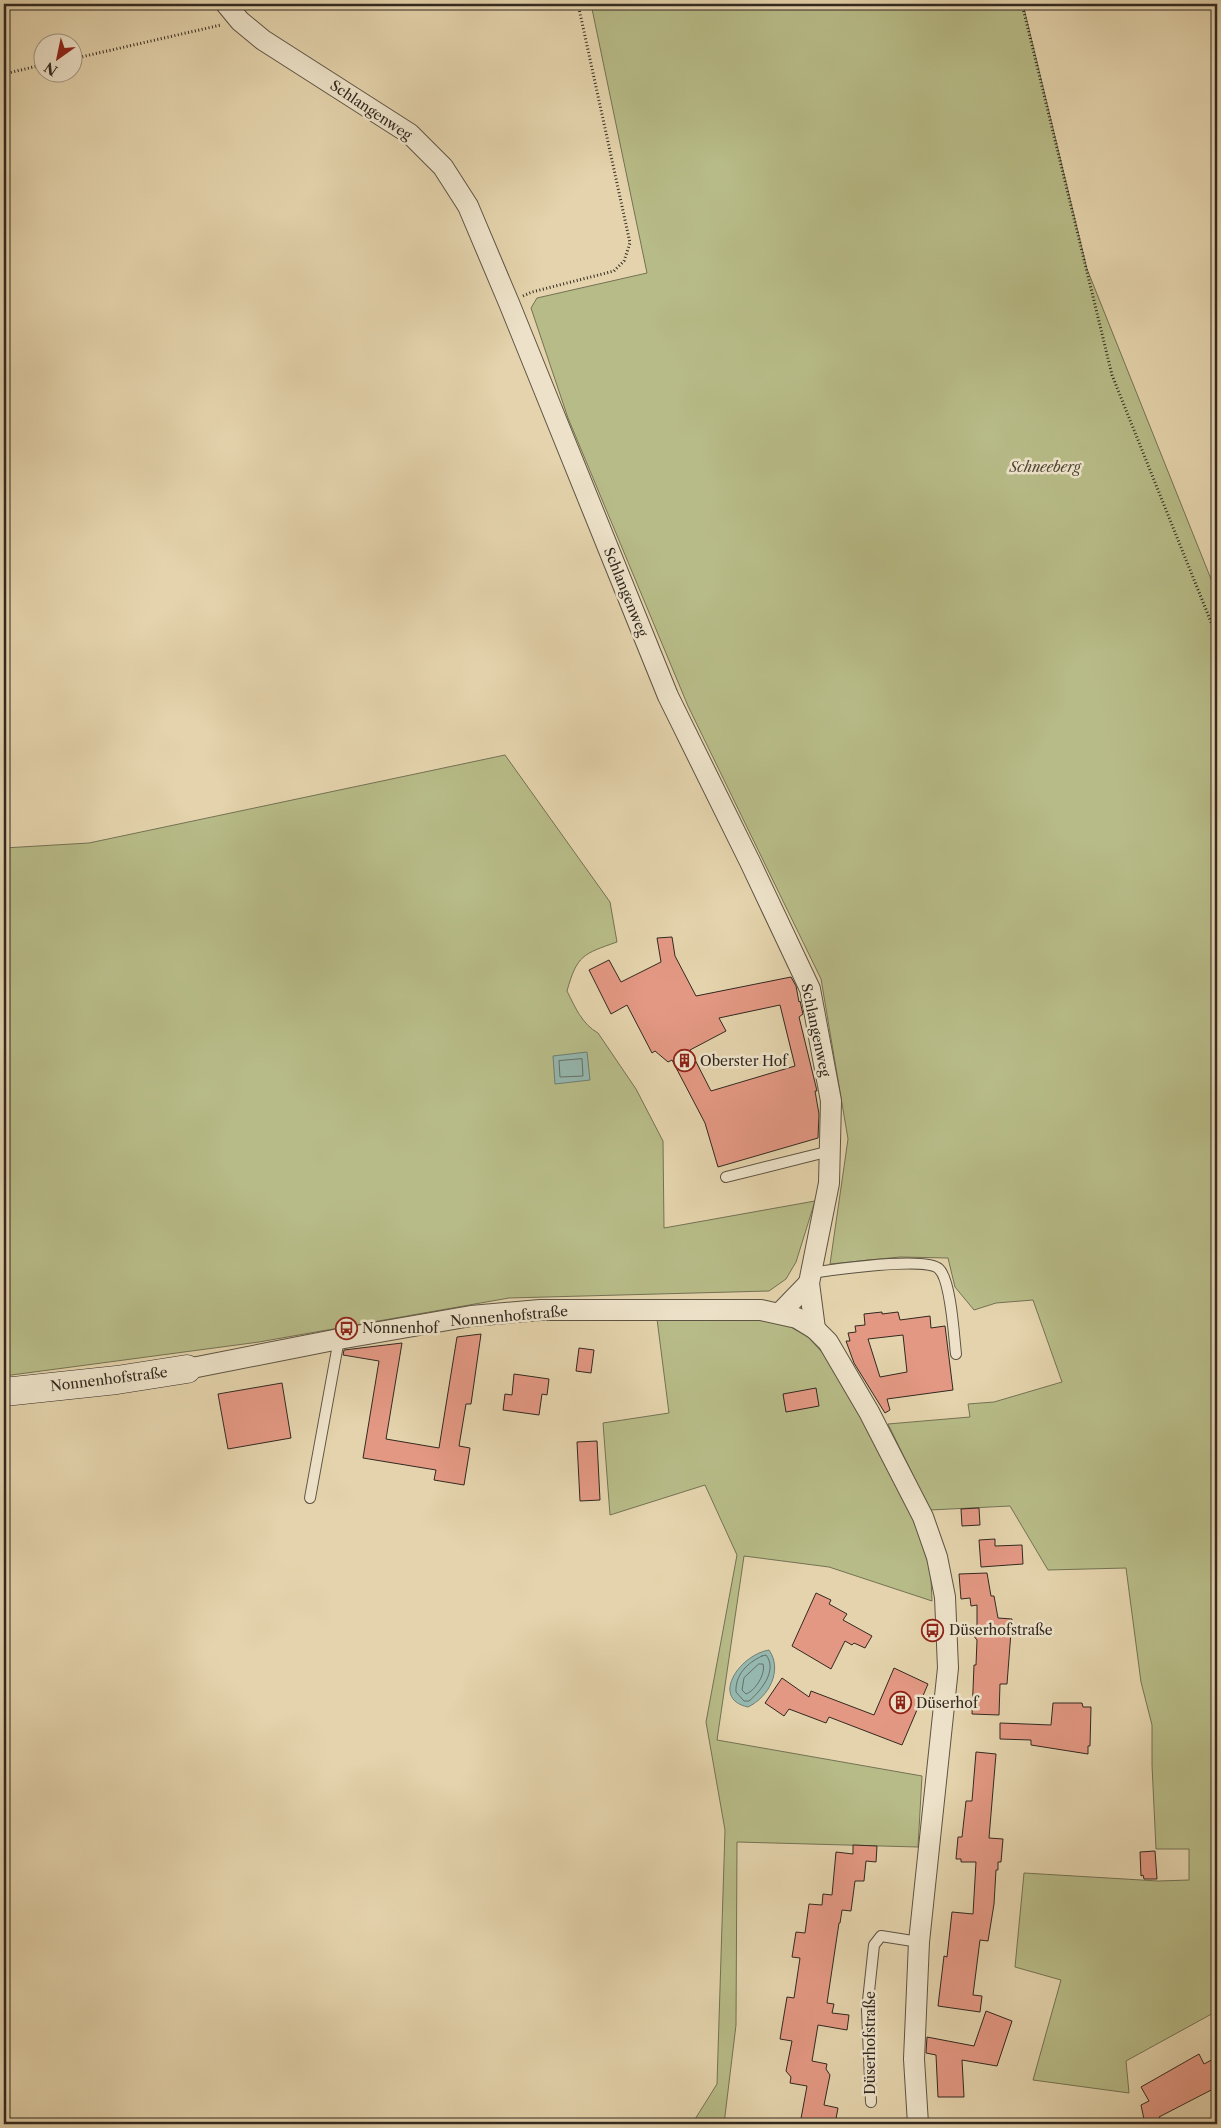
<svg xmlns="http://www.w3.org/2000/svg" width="1221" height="2128" viewBox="0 0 1221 2128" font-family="'Libre Caslon Text',serif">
<rect width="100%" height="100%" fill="#e4d3ac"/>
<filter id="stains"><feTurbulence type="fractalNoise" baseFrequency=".004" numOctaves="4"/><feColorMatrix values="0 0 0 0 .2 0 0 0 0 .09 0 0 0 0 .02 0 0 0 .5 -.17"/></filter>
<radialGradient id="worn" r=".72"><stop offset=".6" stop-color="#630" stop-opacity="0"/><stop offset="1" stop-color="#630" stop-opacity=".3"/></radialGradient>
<g fill="#b7bb87" stroke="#747254">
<path d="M591,4H1023L1087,269L1217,594V2011L1126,2061L1129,2093L1033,2080L1061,1980L1015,1967L1024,1873L1158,1881L1189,1880V1849H1156L1152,1765V1725L1141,1682L1126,1568L1048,1570L1010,1506L930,1510L888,1424L970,1417L968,1404L994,1402L1062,1382L1033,1300L996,1303L974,1310L955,1287L948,1258L900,1257L830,1264L848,1139L821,979L688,706L568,418L531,308L537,298L647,273Z"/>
<path d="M505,755L610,902L617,942C583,954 577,955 567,991C575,1007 582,1024 598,1033L636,1089L663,1141L664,1228L815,1201L796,1262L786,1279L769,1291L509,1298L259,1342L4,1376V848L89,843Z"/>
<path d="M657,1319L763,1320L787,1325L807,1336L832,1363L905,1501L925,1546L931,1579L932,1601L829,1567L744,1556L717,1740L922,1776L918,1847L737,1842L736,2025L724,2124H692L717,2084L725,1830L706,1722L737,1555L705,1485L610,1515L603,1423L669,1413Z"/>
</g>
<g fill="#95b7ae" stroke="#6d7e75">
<path d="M587,1052L590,1080L555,1084L553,1056Z"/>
<path d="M769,1650C783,1670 769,1697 748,1707C710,1699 739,1655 769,1650Z"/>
</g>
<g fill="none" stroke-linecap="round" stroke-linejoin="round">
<g stroke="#647067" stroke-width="1">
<path d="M582,1059L583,1076L560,1077L559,1061Z"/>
<path d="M762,1656L766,1655C778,1670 761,1691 749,1701H744L736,1692C735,1675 747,1663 762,1656Z"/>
<path d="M759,1664H763C766,1674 755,1691 746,1694L742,1690L744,1678Z"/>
</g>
</g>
<g fill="#e39883" stroke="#322920" fill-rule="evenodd">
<path d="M672,937L675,956L696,996L791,977L796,986L799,1002L800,1001L803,1014L799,1017L817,1091H815L819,1114L818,1138L718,1167L705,1123L672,1060L668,1062L655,1051L652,1053L627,1005L611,1014L589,970L609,960L621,982L661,962L657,938ZM780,1005L795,1066L711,1091L690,1050L726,1031L719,1018Z"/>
<path d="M882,1312V1314L898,1312L900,1320L930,1316L931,1328L945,1326L953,1390L887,1399L890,1410L885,1413L854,1363L846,1341H850L848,1333L856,1332L855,1326L865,1325L864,1314ZM903,1335L907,1372L880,1377L868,1339Z"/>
<path d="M481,1334L471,1404H466L459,1446L470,1448L464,1485L434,1480L436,1470L363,1458L379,1361L343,1355L344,1350L402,1343L386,1439L439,1448L457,1337Z"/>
<path d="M579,1348L594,1350L591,1373L576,1371Z"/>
<path d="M514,1374L549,1379L547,1395L542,1394L539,1415L503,1410L505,1394L512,1395Z"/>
<path d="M282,1383L291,1438L228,1449L218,1394Z"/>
<path d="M816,1388L819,1406L786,1412L783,1394Z"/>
<path d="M597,1441L600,1500L580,1501L577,1442Z"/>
<path d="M979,1508L980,1525L962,1526L961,1509Z"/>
<path d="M995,1539V1546L1022,1545L1023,1564L981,1567L979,1540Z"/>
<path d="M987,1573L991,1596H994L998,1618L1012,1619L1007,1684H1000L999,1715L972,1714L974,1665H976L977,1640L973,1635L977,1630V1605L971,1606L970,1598L961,1599L959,1574Z"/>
<path d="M816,1593L831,1600L829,1604L847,1614L843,1620L872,1636L865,1648L854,1643L852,1645L845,1641L831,1669L792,1646Z"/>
<path d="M894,1668L928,1684L902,1745L829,1717L826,1723L789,1709L784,1716L765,1703L782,1678L809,1697L811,1691L874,1715Z"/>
<path d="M1053,1703H1082L1083,1707H1091L1090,1746H1088V1754L1031,1745V1740L1000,1739V1723L1051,1725Z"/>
<path d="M976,1752L996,1754L989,1838L1003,1839L1001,1862H998V1870H996L994,1904L988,1941L980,1940L973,1995L982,1996L980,2012L938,2006L944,1956L947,1957L952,1912L973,1914L976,1862H961V1859H956L958,1837H962L966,1801H972Z"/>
<path d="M853,1845L877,1846L876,1862L866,1861L864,1881H855L851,1911L842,1910L840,1923H839L827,2003L834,2004L832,2013L849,2015L847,2030L818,2025L812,2061L827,2064L826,2069L830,2075L824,2105L838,2108L835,2124H800L807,2086L790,2083L791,2077L786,2071L792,2041L780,2039L787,1997L794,1998L800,1958L792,1957L796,1932L805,1933L809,1904L822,1905L823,1894L832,1895L836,1852L853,1854Z"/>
<path d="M1155,1851L1157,1879H1144L1143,1875L1141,1876L1140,1852Z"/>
<path d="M986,2011L1012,2021L997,2066L962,2060L964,2097H938L936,2055L926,2053L927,2037L974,2046Z"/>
<path d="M1199,2054L1204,2064L1217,2057V2087L1159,2117L1163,2124H1145L1141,2105L1149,2101L1141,2087Z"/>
</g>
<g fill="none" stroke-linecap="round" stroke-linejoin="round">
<defs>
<g id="lane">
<path d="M726,1177L830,1151"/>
<path d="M811,1273C831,1270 927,1256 939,1269C951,1280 954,1337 956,1354"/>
<path d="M310,1498L339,1339"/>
<path d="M871,2102L867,2010L874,1945L881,1936L919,1942"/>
</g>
<g id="street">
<path d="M226,4L240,21L263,40L410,134L443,167L468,206L509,303L668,696L750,862L810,989L831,1101L829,1183L809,1283L815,1329"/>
<path d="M780,1313L809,1283"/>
<path d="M187,1369L339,1339L471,1316L540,1310H761L797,1318L815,1329L828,1342L869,1412L923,1517L937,1557L945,1597L948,1668L919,1942L914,2059L918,2124"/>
</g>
<path id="secondary" d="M4,1392L117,1380L187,1369"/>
</defs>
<use href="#lane" stroke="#5e5443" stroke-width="12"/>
<use href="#street" stroke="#5e5443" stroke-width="22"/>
<use href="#secondary" stroke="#322920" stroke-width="29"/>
<g stroke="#322920" stroke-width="3" stroke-dasharray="1 2.5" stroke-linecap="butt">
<path d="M1022,4L1112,375L1217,637"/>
<path d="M72,59L221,25"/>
<path d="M4,74L42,65"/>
<path d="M523,296L532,292L614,271L624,261L630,243L578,4"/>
</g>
<use href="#lane" stroke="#ede2c9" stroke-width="10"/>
<use href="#street" stroke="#ede2c9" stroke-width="20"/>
<use href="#secondary" stroke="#ede2c9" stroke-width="28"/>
</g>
<defs>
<symbol id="building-ring" viewBox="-11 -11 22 22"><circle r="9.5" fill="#ede2c9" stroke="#8f2418" stroke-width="1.5"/><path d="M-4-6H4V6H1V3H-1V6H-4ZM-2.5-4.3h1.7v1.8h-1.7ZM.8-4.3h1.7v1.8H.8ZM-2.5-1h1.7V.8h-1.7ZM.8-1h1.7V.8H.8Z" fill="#8f2418"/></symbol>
<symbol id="bus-ring" viewBox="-11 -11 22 22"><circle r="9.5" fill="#ede2c9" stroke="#8f2418" stroke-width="1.5"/><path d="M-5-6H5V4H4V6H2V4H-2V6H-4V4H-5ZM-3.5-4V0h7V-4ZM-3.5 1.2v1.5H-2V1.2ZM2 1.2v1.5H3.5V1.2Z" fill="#8f2418"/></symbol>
</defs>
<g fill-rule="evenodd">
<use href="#building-ring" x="672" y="1048" width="25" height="25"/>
<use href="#bus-ring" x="334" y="1316" width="25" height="25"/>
<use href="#bus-ring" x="920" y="1618" width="25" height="25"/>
<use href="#building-ring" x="888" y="1690" width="25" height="25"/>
</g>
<g text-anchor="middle" stroke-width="5" stroke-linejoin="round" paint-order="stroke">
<g font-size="14" fill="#322920" stroke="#ede2c9">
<text transform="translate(371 110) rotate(34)" y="5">Schlangenweg</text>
<text transform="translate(626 592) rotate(68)" y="5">Schlangenweg</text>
<text transform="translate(816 1030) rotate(78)" y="5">Schlangenweg</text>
<text transform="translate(509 1316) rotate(-5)" y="5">Nonnenhofstraße</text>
<text transform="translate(109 1379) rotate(-7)" y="5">Nonnenhofstraße</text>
<text transform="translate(870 2043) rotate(-90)" y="5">Düserhofstraße</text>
</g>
<g font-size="14" font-style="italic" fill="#4d4635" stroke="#ede2c9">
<text x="1045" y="472">Schneeberg</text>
</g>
<g font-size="14" fill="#322920" stroke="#ede2c9" text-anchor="start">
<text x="700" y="1066">Oberster Hof</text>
<text x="362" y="1333">Nonnenhof</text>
<text x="949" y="1635">Düserhofstraße</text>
<text x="916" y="1708">Düserhof</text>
</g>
</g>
<rect width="1221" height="2128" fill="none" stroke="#e4d3ac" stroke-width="20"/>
<rect x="5" y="5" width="1211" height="2118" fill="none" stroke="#322920" stroke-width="2.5"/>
<rect x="10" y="10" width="1201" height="2108" fill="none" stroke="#322920"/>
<g transform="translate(58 58) rotate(213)"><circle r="24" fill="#ede2c9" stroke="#a29885"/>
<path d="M0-4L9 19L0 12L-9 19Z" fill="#8f2418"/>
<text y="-8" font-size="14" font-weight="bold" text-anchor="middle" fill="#322920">N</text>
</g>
<rect width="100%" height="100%" filter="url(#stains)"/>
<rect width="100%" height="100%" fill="url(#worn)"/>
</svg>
